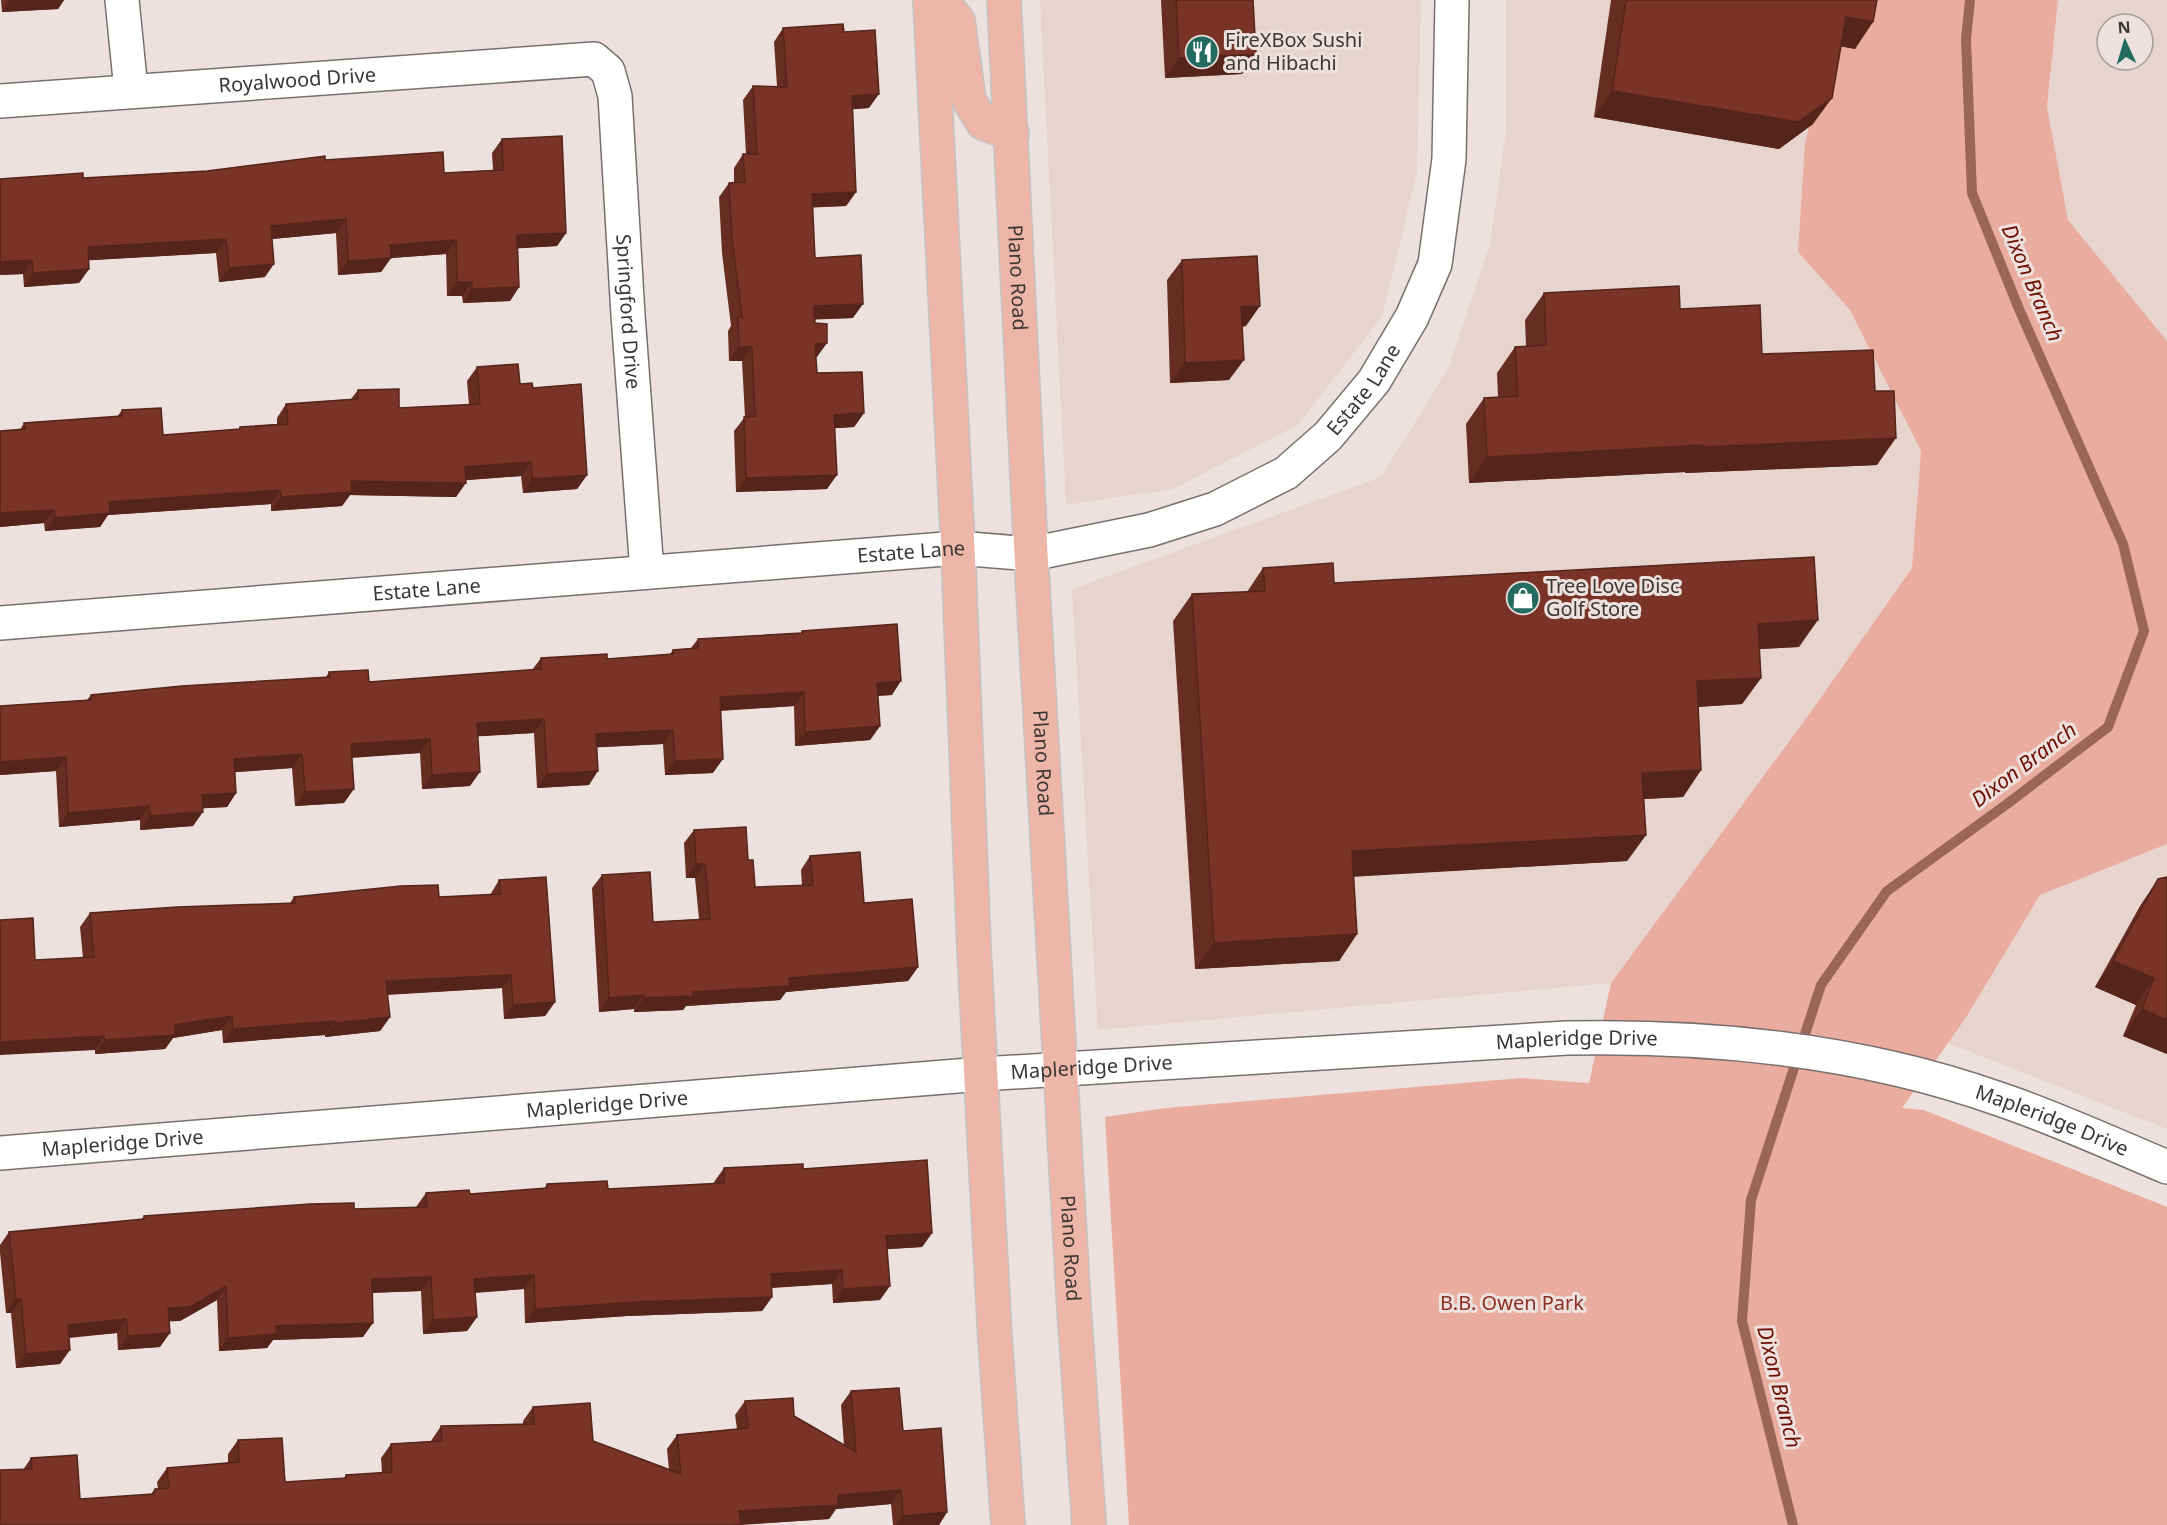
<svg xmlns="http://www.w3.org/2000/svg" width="2167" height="1525" viewBox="0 0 2167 1525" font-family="'Noto Sans',sans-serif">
<rect width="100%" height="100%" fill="#ece1de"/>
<g fill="#e7d4cf" fill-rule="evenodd">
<path d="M1040,0H1421L1417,173L1382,316L1298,425L1173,489L1066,505Z"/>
<path d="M1506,0H1840L1798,252L1850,310L1921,451L1912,568L1810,713L1611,983L1098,1030L1072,589L1381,477L1448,369L1490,244L1506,130Z"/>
<path d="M2058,0H2167V341L2068,220L2047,107ZM2107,24H2143V60H2107Z"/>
<path d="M2167,844V1129L1947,1043L2040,895Z"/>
</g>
<path fill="#eaac9f" d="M1840,0H2058L2047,107L2068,220L2167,341V844L2040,895L1965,1019L1902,1108L1924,1110L2167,1207V1525H1129L1105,1117L1166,1108L1522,1078L1589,1083L1611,983L1810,713L1912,568L1921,451L1850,310L1798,252L1805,143Z"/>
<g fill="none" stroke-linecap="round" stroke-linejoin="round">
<path stroke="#9c655a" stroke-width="10" d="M1793,1525L1742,1321L1751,1200L1821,985L1887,891L2007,804L2108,727L2144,631L2123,544L2019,309L1972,193L1966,39L1970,0"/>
<defs>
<g id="minor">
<path d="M122,0L131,90"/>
<path id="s1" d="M0,101L594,59L608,71L615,96L628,315L647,572"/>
<path id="s2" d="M0,623L958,548L1031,554L1149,530L1215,509L1286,473L1328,436L1374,381L1412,317L1435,264L1449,159L1452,0"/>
<path id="s3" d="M0,1153L982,1074L1567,1038C1713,1035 1863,1050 2002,1100C2058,1119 2112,1144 2167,1167"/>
</g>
<g id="major">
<path d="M930,0L958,548L974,949L995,1338L1008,1525"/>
<path d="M930,0L949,10L958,21L969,100L983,123L1012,134"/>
<path id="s4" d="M1004,0L1031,554L1074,1308L1089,1525"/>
</g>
</defs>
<use href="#minor" stroke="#796f6d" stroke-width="36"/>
<use href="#major" stroke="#c4c3c3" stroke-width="36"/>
<use href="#minor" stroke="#fff" stroke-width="33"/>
<use href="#major" stroke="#eeb5a9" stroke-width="33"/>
</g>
<g fill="#682d22">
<path d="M1,0H64L58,9L2,12Z"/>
<path d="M1161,0H1253L1256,54L1242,74L1165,78Z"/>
<path d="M1611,0H1877L1855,49L1841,46L1813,124L1779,149L1594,117Z"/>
<path d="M783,28L844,32L869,108L852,109L856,192L846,206L812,207L815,258L853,318L814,319L817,357H816L817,373L864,413L854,427L835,428L827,489L736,492L734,431L745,417L742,361H729L728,331L731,326L722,253L719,197L729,183L734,182V168L743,154H746L743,100L753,86H777L774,42Z"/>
<path d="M502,139L566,233L557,246L518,248L519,287L510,301L463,303L462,296H447L446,254L391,258L381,272L338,275L336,233L272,239L265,277L219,282L216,253L89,260V269L79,283L24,287L23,274L0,275V179L83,178L207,171L325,160L444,173L493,170L492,153Z"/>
<path d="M1182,260L1246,326L1242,327L1229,380L1170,383L1167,280Z"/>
<path d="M1544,293L1680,309L1762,354L1877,465L1685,473V472L1469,483L1466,424L1484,398L1498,397L1497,373L1515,347L1526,346L1525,320Z"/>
<path d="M477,367L520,384L533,388L587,475L577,489L523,493L521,476L466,480L456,497L350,495L342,506L271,511V504L108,515L100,527L45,531L44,523L0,527V431L20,430L24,423L117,417L122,410L163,435L239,429L240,427L277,424V418L286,404L351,399L358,390L399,408L469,405L467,381Z"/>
<path d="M1263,568L1334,583L1799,647L1759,649L1761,678L1742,704L1698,707L1701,770L1683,797L1644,799L1646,835L1627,861L1354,876L1357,934L1339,961L1195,969L1173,621L1192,594L1247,592Z"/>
<path d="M802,631L892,695L878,696L880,726L870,740L795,746L794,706L720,711L713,773L665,775L663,744L597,747L589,785L537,788L534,733L478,736L470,786L422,789L420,753L351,758L344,803L295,806L292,768L235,772L236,793L227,807L203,808L193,826L140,830V820L59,827L56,771L0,775V706L87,700L91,695L326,677L329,672L369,682L532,670L541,658L607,659L670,654L673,650L691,648L698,639L801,633Z"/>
<path d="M694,830L748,860L755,887L802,886L801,870L810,856L864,903L918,967L908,981L786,992L780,1000L686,1006L683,1010L634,1012V1009L599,1012L592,888L602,875L653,922L699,919L695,878H686L684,843Z"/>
<path d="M2158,879L2167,1054L2123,1036L2136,1005L2095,987L2140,906Z"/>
<path d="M499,880L555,1002L545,1016L504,1019L502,988L387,995L390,1017L380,1031L325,1037V1035L223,1043L222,1030L173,1038L165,1049L95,1054V1050L35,960L83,958L80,927L90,913L290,903L294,897H439L490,895Z"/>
<path d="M724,1168L803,1169L932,1233L922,1247L887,1249L880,1300L833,1303L832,1284L772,1288V1297L762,1311L627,1316L525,1323L524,1289L475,1293L477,1317L467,1331L423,1334L421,1291L372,1293L363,1337L273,1340L267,1348L219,1351L217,1300L180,1321H169L160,1347L118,1350L117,1333L69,1338L60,1364L16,1368L11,1313H6L0,1253V1245L9,1232L141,1220L144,1216L416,1207L426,1193L470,1194L544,1189L547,1184L608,1189L714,1184V1182Z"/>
<path d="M851,1391L903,1431L947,1512L939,1525H893L891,1504L836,1509L829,1519L740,1525H0L23,1470L31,1458L80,1499L151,1494L155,1489H158L157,1482L167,1468L228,1463V1454L238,1440L285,1482L344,1478L346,1475L382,1473L381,1458L391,1444L431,1441L441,1426L523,1424V1421L533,1407L593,1441L669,1470L667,1449L677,1435L737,1429L735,1415L745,1401L794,1416L844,1445L841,1405Z"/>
</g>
<g fill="#55241b">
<path d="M10,0H64L58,9L2,12Z"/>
<path d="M1846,17L1873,22L1855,49L1828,44Z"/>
<path d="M1256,54L1242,74L1165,78L1179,58Z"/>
<path d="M1612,91L1832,98L1813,124L1779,149L1594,117Z"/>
<path d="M879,94L869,108L842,110L852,96Z"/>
<path d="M856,192L846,206L802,208L812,194Z"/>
<path d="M346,219L336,233L261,240L271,226Z"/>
<path d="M566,233L557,246L507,249L517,235Z"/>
<path d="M226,239L216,253L78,261L88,247Z"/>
<path d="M456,240L446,254L391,258L381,272L338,275L348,261L390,245Z"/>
<path d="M32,260L23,274L0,275V262Z"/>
<path d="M274,264L265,277L219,282L229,268Z"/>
<path d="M89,269L79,283L24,287L33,273Z"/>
<path d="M457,282H472L462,296H447Z"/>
<path d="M519,287L510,301L463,303L472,289Z"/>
<path d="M863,304L853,318L804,320L814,306Z"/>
<path d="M1260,306L1246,326L1227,328L1241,307Z"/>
<path d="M827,343L817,357L806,358L815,344Z"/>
<path d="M739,347H752L742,361H729Z"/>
<path d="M1244,360L1229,380L1170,383L1185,363Z"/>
<path d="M864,413L854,427L824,429L834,415Z"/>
<path d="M1896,438L1877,465L1685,473L1703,447Z"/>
<path d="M1703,445L1685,472L1469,483L1487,457Z"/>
<path d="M531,462L521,476L456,481L465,467Z"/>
<path d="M587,475L577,489L523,493L532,479Z"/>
<path d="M837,475L827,489L736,492L746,478Z"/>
<path d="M351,481L466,483L456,497L350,495L342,506L271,511L281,497Z"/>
<path d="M280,490L271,504L108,515L100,527L45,531L55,518L109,502Z"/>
<path d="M54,510L44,523L0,527V513Z"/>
<path d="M1818,620L1799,647L1740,650L1758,624Z"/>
<path d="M1761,678L1742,704L1679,708L1697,681Z"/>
<path d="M901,681L892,695L867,696L877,683Z"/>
<path d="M804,692L794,706L710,711L720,697Z"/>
<path d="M544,719L534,733L467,737L477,723Z"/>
<path d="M880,726L870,740L795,746L805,732Z"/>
<path d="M673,730L663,744L586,748L596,734Z"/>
<path d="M430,739L420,753L341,758L351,744Z"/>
<path d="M302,754L292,768L224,773L234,759Z"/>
<path d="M66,757L56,771L0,775V762Z"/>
<path d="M723,759L713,773L665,775L675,761Z"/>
<path d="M1701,770L1683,797L1624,800L1642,773Z"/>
<path d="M598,771L589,785L537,788L547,774Z"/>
<path d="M480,772L470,786L422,789L432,775Z"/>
<path d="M354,789L344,803L295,806L305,792Z"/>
<path d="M236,793L227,807L192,809L202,795Z"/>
<path d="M149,806L140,820L59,827L68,813Z"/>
<path d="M203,812L193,826L140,830L150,816Z"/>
<path d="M1646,835L1627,861L1333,878L1352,851Z"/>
<path d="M696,864H705L695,878H686Z"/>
<path d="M1357,934L1339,961L1195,969L1214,943Z"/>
<path d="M2113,961L2154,978L2136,1005L2095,987Z"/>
<path d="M918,967L908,981L786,992L780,1000L686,1006L683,1010L634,1012L644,998L789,978Z"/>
<path d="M511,975L502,988L376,995L386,981Z"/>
<path d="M644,995L634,1009L599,1012L609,998Z"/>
<path d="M555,1002L545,1016L504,1019L513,1005Z"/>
<path d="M2142,1009L2167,1020V1054L2123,1036Z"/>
<path d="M232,1016L222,1030L173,1038L165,1049L95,1054L105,1040L175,1025Z"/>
<path d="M390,1017L380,1031L325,1037L335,1023Z"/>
<path d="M335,1021L325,1035L223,1043L233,1029Z"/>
<path d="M104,1036L95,1050L0,1055V1042Z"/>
<path d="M932,1233L922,1247L876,1250L886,1236Z"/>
<path d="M842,1270L832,1284L761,1288L771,1274Z"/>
<path d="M534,1275L524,1289L464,1293L474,1279Z"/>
<path d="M431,1277L421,1291L362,1293L372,1279Z"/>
<path d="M226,1286L217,1300L180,1321L158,1322L168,1308Z"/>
<path d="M890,1286L880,1300L833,1303L843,1289Z"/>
<path d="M772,1297L762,1311L627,1316L525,1323L535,1309L637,1302Z"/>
<path d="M16,1299H21L11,1313H6Z"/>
<path d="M477,1317L467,1331L423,1334L433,1320Z"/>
<path d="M126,1319L117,1333L58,1338L68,1325Z"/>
<path d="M373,1323L363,1337L273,1340L267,1348L219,1351L228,1338L276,1326Z"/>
<path d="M170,1333L160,1347L118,1350L128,1336Z"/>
<path d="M70,1350L60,1364L16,1368L26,1354Z"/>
<path d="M901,1490L891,1504L836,1509L829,1519L733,1525L739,1511L838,1495Z"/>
<path d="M947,1512L939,1525H896L903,1516Z"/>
</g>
<g fill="#793427" stroke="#55241b" stroke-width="1.5">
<path d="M1176,0H1253L1256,54L1179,58Z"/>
<path d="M1626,0H1877L1873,22L1846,17L1832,98L1798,122L1612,91Z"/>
<path d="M843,24L844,32L875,30L879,94L852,96L856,192L812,194L815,258L861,255L863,304L814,306L815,323L827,324V343L815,344L817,373L862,372L864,413L834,415L837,475L746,478L744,417L755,416L752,347H739L738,317H742L732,239L729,183L745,182L743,154H757L753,86L787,87L783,28Z"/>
<path d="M562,136L566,233L517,235L519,287L472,289V282H457L456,240L390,245L391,258L348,261L346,219L271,226L274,264L229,268L226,239L88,247L89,269L33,273L32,260L0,262V179L83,173V178L207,171L325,156V160L443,152L444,173L503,170L502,139Z"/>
<path d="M1257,256L1260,306L1241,307L1244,360L1185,363L1182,260Z"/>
<path d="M1679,286L1680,309L1760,305L1762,354L1873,350L1875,391H1894L1896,438L1703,447V445L1487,457L1484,398L1518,396L1515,347L1546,345L1544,293Z"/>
<path d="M518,364L520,384L532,383L533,388L581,384L587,475L532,479L531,462L465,467L466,483L351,481L352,492L281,497L280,490L109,502L110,513L55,518L54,510L0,513V431L25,429L24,423L122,416V410L161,408L163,435L240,429V427L288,424L286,404L358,399V390L399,389V408L480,404L477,367Z"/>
<path d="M1814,557L1818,620L1758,624L1761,678L1697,681L1701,770L1642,773L1646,835L1352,851L1357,934L1214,943L1192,594L1265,591L1263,568L1333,563L1334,583Z"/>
<path d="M897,624L901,681L877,683L880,726L805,732L804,692L720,697L723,759L675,761L673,730L596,734L598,771L547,774L544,719L477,723L480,772L432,775L430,739L351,744L354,789L305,792L302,754L234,759L236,793L202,795L203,812L150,816L149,806L68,813L66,757L0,762V706L91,700V695L182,686L330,677L329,672L368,670L369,682L541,669V658L607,654V659L673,654V650L698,648V639L802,633V631Z"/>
<path d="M746,827L748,860H753L755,887L813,885L810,856L860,852L864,903L912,899L918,967L789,978L790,986L693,992V996L644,998V995L609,998L602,875L650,872L653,922L710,919L705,864H696L694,830Z"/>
<path d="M546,877L555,1002L513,1005L511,975L386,981L390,1017L335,1023V1021L233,1029L232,1016L175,1025V1035L105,1040L104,1036L0,1042V920L33,918L35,960L94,957L90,913L177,907L295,903L294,897L401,886L438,885L439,897L501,894L499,880Z"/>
<path d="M2167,877V1020L2142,1009L2154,978L2113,961L2158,879Z"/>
<path d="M927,1160L932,1233L886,1236L890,1286L843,1289L842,1270L771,1274L772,1297L637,1302L535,1309L534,1275L474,1279L477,1317L433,1320L431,1277L372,1279L373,1323L276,1326V1334L228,1338L226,1286L190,1307L168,1308L170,1333L128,1336L126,1319L68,1325L70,1350L26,1354L21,1299H16L9,1232L144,1219V1216L310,1204L354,1203V1209L427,1207L426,1193L469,1190L470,1194L547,1188V1184L607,1181L608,1189L724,1183V1168L803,1164V1169Z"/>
<path d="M899,1388L903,1431L941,1428L947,1512L903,1516L901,1490L838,1495V1505L739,1511L741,1524L733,1525H0V1470L32,1469L31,1458L77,1455L80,1499L153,1494L155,1489L169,1488L167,1468L239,1462L238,1440L282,1438L285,1482L346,1478V1475L392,1472L391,1444L442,1441L441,1426L534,1424L533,1407L590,1403L593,1441L681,1474L677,1435L748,1428L745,1401L793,1398L794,1416L856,1452L851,1391Z"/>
</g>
<defs>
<symbol id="restaurant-disc" viewBox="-11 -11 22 22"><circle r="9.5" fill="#236b61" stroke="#ece1de"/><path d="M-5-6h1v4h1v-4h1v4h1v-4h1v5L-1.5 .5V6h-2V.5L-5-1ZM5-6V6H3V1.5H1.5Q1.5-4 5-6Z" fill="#fff"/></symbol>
<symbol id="shop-disc" viewBox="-11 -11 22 22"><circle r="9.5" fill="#236b61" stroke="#ece1de"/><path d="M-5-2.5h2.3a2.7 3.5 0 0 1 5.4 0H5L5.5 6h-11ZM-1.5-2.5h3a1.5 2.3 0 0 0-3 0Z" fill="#fff"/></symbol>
</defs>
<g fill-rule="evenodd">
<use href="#restaurant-disc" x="1183" y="33" width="38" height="38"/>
<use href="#shop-disc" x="1504" y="579" width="38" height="38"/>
</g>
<g text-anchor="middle" stroke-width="6" stroke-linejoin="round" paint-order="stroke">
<g font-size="20" fill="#3b3736" stroke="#ece1de" text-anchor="start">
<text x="1225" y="47">FireXBox Sushi<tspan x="1225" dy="23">and Hibachi</tspan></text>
<text x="1546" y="593">Tree Love Disc<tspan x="1546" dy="23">Golf Store</tspan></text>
</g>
<g font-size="20" fill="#3b3736" stroke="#ece1de">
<text dy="7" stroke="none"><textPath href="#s1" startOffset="298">Royalwood Drive</textPath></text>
<text dy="7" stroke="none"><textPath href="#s4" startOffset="278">Plano Road</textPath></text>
<text dy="7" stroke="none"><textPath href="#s1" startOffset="856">Springford Drive</textPath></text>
<text dy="7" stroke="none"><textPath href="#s2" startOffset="1418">Estate Lane</textPath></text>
<text dy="7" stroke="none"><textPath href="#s2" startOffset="914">Estate Lane</textPath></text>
<text dy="7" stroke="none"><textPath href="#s2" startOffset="428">Estate Lane</textPath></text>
<text dy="7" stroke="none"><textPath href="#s4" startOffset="764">Plano Road</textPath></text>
<text dy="7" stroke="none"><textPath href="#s3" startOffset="1581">Mapleridge Drive</textPath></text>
<text dy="7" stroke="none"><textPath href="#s3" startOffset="1095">Mapleridge Drive</textPath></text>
<text dy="7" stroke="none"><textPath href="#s3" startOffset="609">Mapleridge Drive</textPath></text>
<text dy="7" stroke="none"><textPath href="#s3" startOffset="2067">Mapleridge Drive</textPath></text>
<text dy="7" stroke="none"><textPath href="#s3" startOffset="123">Mapleridge Drive</textPath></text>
<text dy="7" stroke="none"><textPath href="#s4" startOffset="1250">Plano Road</textPath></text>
</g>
<g font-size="20" fill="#8d2f1f" stroke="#ece1de">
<text x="1512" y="1310">B.B. Owen Park</text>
</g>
<g font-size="21" font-style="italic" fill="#6e0f00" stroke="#ece1de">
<text transform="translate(2032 283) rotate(67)" y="7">Dixon Branch</text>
<text transform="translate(2024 765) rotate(-37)" y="7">Dixon Branch</text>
<text transform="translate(1779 1387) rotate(76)" y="7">Dixon Branch</text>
</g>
</g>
<g transform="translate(2125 42) rotate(356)"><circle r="28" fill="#ece1de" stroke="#a59d9b" stroke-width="1.5"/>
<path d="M0-4.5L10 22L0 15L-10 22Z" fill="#236b61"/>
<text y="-9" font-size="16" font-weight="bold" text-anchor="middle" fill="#3b3736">N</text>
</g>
</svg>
